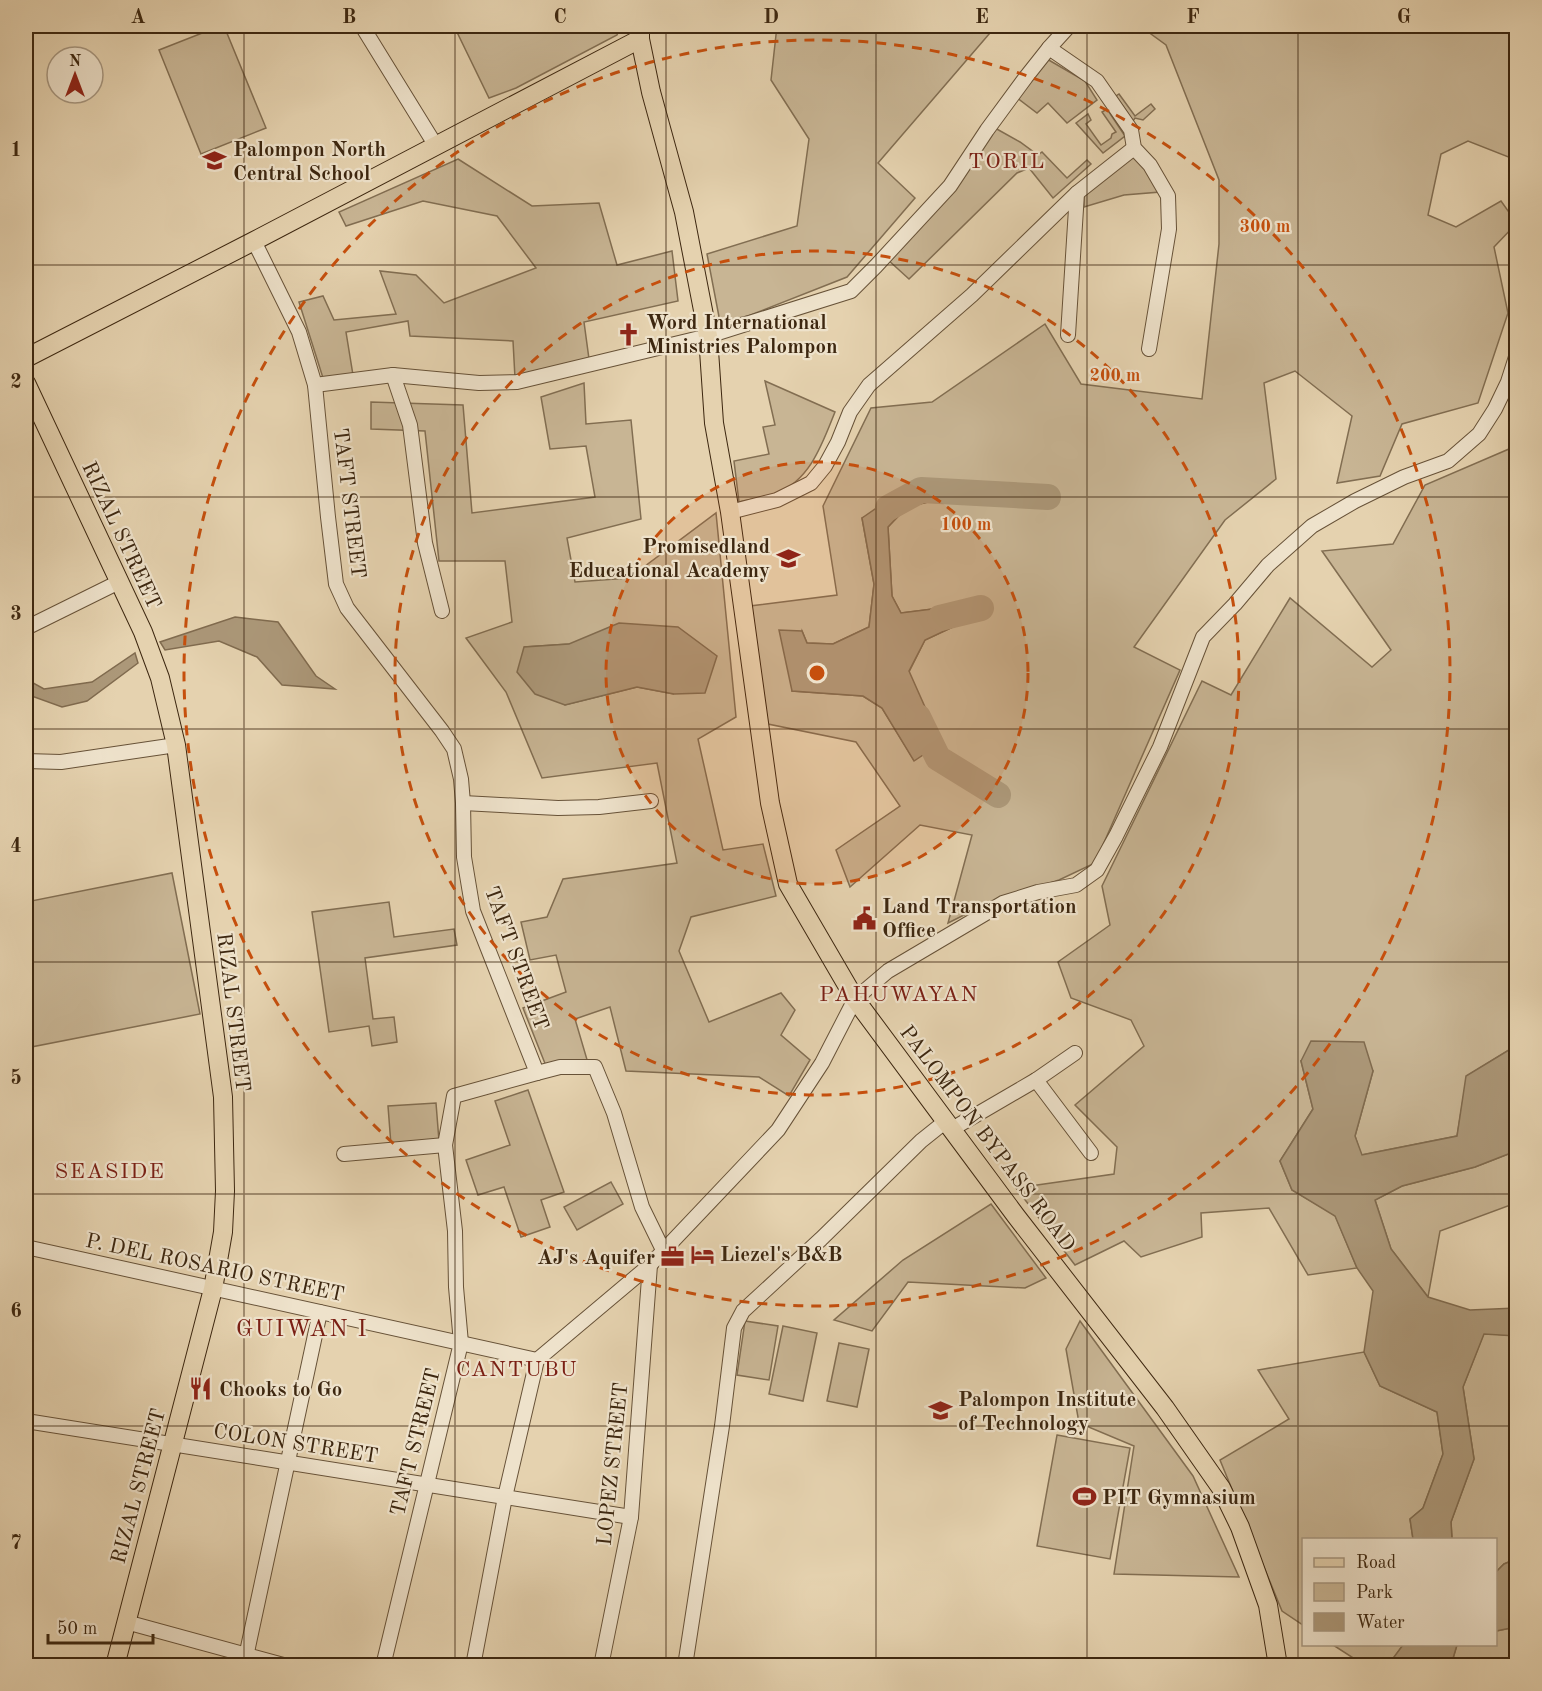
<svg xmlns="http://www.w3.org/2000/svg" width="1542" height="1691" viewBox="0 0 1542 1691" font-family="'Old Standard TT',serif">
<rect width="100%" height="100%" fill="#e5d2af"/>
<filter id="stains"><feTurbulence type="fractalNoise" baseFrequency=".00333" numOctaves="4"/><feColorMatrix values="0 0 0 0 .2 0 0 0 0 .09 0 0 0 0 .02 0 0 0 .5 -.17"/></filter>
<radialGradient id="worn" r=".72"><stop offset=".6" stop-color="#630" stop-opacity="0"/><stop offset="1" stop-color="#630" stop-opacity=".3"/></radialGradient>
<g fill="#c8b594" stroke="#826e52" stroke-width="1.5" fill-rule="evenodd">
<path d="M220,26H224L266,128L201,154L159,50Z"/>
<path d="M454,26H621L617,35L516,88L489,98Z"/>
<path d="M777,26H996L878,163L915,198L847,277L748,316L720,322L707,254L797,226L809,139L771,80Z"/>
<path d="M1140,26H1516V160L1468,141L1441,154L1428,215L1456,227L1501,201L1516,222V224L1494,247L1508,313L1478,403L1402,424L1380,476L1337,483L1352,416L1295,371L1264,383L1276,479L1225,520L1134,647L1180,670L1095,863L1059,880L988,903L948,923L972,835L920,825L850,887L836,850L900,806L856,742L768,724L750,606L837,595L823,506L871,408L932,402L1045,324L1081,384L1202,399L1219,244V180L1166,45ZM944,487L945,498L907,507L888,527L892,596L901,613L972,604L974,617L925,640L909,672L914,760L882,708L863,696L792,691L802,631L807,643L833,644L869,627L874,584L862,518Z"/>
<path d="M1047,59L1085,81L1097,100L1067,123L1048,103L1037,113L1016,97Z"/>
<path d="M1119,94L1135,116L1151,104L1155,109L1143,120L1135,118L1133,121L1116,96Z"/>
<path d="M1107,109L1125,136L1103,153L1076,123L1088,114L1091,120L1086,124L1101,145L1111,138L1112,134L1116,132L1102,112Z"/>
<path d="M995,128L1020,142L1038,155L1042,152L1067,178L1087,160L1091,164L1053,198L1029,168L1017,173L909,279L887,259Z"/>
<path d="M1131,156L1139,157L1160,192L1124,195L1084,207V193Z"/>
<path d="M458,159L532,206L599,203L617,265L672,251L678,301L584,322L589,359L515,378L513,341L410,336L408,321L346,332L353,375L323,378L299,302L323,296L334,320L396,314L380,271L416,275L444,303L536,268L497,216L423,201L346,226L339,212Z"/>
<path d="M765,381L835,412C822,444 811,479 776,494C766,498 751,499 739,502L734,461L769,454L763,427L775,425Z"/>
<path d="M584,383L586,424L631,420L641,519L567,538L575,582L629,578L716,513L736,717L698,739L723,850L763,844L776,896L691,917L679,951L709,1022L781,993L795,1010L781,1035L810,1060L789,1096L759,1077L626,1071L610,1007L575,1019L588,1063L546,1066L523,1008L566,992L556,955L530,960L521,922L547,917L563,879L677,863L657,763L542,778L506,692L466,638L512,622L505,561H439L425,431L371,429V402L463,405L472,513L595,497L586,446L550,449L541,397ZM569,644L674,694L637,687L565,705L525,647Z"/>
<path d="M1516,446V1043L1514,1047L1467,1076L1457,1136L1361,1155L1355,1136L1373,1071L1301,1061L1313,1109L1280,1161L1292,1190L1335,1215L1357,1268L1308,1275L1269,1208L1201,1213L1202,1237L1141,1257L1124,1241L1075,1265L1016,1188L1114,1174L1117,1147L1075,1105L1144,1046L1131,1020L1071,998L1058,962L1110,925L1102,886L1202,681L1231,695L1290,598L1372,667L1391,650L1322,551L1393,544L1425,485Z"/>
<path d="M172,873L200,1014L26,1048V902Z"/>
<path d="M389,902L394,937L454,929L457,945L365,958L373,1019L394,1017L397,1042L372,1046L369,1026L329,1032L312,912Z"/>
<path d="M528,1090L564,1192L541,1200L550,1227L521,1237L504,1187L478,1195L466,1160L510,1145L495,1101Z"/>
<path d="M436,1103L439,1141L391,1145L388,1106Z"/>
<path d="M1516,1151V1205L1513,1204L1440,1231L1428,1297L1391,1249L1375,1200L1402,1186L1475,1167Z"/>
<path d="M611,1182L623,1204L577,1230L564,1207Z"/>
<path d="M991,1204L1046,1278L1025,1288L908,1282L872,1331L834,1320L903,1260Z"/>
<path d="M745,1321L778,1326L769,1380L737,1375Z"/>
<path d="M1080,1321L1193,1476L1239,1577L1114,1574L1134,1446L1079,1423L1066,1349Z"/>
<path d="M783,1326L817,1333L803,1401L769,1394Z"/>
<path d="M1484,1333L1516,1336V1364L1513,1409L1516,1414V1559L1504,1564L1496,1572V1540L1452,1539L1451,1522L1474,1459L1463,1387Z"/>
<path d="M839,1343L869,1349L857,1407L827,1401Z"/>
<path d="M1364,1352L1380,1386L1437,1412L1443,1454L1423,1508L1410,1519L1413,1539L1304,1540L1303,1625L1282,1611L1220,1460L1289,1419L1258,1370Z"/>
<path d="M1057,1435L1130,1448L1110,1559L1037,1546Z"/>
<path d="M1516,1627V1665H1451L1457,1645L1496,1644V1631Z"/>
<path d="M1333,1645H1403L1388,1666L1364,1665Z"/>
</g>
<g fill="#ac9879" stroke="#806b4f" stroke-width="1.5">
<path d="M944,487L945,498L907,507L888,527L892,596L901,613L972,604L974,617L925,640L909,671L941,743L914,761L882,708L863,696L792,691L779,630L802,631L807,643L833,644L869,627L874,584L862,518L891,498Z"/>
<path d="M235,617L278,622L316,676L335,689L282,685L257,657L219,641L165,650L160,642Z"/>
<path d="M619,623L678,627L717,656L705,693L674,694L637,687L565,705L535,694L517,672L524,647L569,644Z"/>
<path d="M135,653L138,663L87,701L62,707L26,694V679L44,689L92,682Z"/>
<path d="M1311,1041L1364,1042L1373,1071L1355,1136L1362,1155L1457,1136L1466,1076L1514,1047L1516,1043V1151L1475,1167L1402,1186L1375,1200L1391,1249L1428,1297L1470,1310L1516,1308V1336L1484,1334L1463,1387L1474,1459L1451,1522L1452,1539H1413L1410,1519L1423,1508L1443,1454L1437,1412L1380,1386L1364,1352L1373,1291L1357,1268L1335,1216L1292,1190L1280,1161L1313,1109L1301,1061Z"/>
<path d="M1516,1559V1627L1496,1631V1572L1504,1564Z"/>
<path d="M1403,1645V1644L1457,1645L1451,1665H1388Z"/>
</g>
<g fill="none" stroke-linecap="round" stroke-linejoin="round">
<g stroke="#ac9879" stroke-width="26">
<path d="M888,508L921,490L1048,497"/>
<path d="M940,618L981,608"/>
<path d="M918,717L938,758L998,795"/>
</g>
<defs>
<g id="minor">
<path d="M362,26L436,146"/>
<path d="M1049,48L1097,81L1131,130L1134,148L1150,165L1168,196L1169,229L1149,349"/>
<path d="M254,241L299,332L315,385L328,517L336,584L347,608L442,731L454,749L461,779L463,803L464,857L473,911L537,1073L454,1096L445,1145L455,1231L456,1287L461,1343L383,1666"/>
<path d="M1068,335L1077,193"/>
<path d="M393,375L410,425L425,543L442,611"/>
<path d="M315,385L393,375L479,383L517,382L708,336L851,291L876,266L950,186L987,130L1026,77L1049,48L1069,26"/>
<path d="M730,512L777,500L811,483L825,466L838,442L850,412L869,385L972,295L1077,193L1134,148"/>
<path d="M26,628L119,582"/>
<path d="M26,761L61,762L176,745"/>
<path d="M463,803L558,808L599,807L651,801"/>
<path d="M537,1073L560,1067H595L614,1113L642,1207L663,1250"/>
<path d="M1036,1080L1091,1153"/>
<path d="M952,1129L1036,1080L1075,1053"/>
<path d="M344,1154L445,1145"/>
<path d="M26,1247L537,1360"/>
<path d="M537,1360L650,1265L778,1130L822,1063L855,999L888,971L1003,903L1038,892L1076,885L1097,870L1116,836L1160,747L1203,637L1235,604L1268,565L1312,526L1355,501L1404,477L1448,461L1479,434L1495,409L1508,382L1516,357"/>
<path d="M26,1421L631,1517"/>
<path d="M126,1622L287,1666"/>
<path d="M244,1666L320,1312"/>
<path d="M473,1666L505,1497L537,1360"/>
<path d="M601,1666L631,1517L650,1265"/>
<path d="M685,1666L722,1426L734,1328L743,1311L821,1239L921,1141L946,1121"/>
</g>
<g id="major">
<path d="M640,26V39L651,92L684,212L708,336L714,423L730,512L770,803L788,884L855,999L1016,1216L1165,1408L1221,1488L1240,1527L1268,1605L1278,1666"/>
<path d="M26,358L254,241L640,39"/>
<path d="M26,383L143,632L160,678L176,745L223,1097L225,1191L223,1232L213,1289L115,1666"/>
</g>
</defs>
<use href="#minor" stroke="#675238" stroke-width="16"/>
<use href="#major" stroke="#3d2710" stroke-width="20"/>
<use href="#minor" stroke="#eee2cb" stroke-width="14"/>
<use href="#major" stroke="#e5d2af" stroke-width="18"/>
</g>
<path fill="none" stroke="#3d2710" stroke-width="1.5" stroke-opacity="0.55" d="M244,26V1666M455,26V1666M666,26V1666M876,26V1666M1087,26V1666M1298,26V1666M26,265H1516M26,497H1516M26,729H1516M26,962H1516M26,1194H1516M26,1426H1516"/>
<circle cx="817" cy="673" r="211" fill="#c64f0d" fill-opacity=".12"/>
<g fill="none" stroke="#c64f0d" stroke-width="3" stroke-dasharray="10 8">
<circle cx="817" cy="673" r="211"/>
<circle cx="817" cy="673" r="422"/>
<circle cx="817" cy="673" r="633"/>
</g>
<defs>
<symbol id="school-bare" viewBox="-9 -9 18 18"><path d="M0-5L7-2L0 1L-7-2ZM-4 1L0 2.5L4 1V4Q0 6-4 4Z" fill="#8f2418" stroke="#eee2cb" stroke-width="2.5" paint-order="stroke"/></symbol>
<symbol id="church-bare" viewBox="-9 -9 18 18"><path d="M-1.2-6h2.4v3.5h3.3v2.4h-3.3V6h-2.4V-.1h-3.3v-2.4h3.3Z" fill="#8f2418" stroke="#eee2cb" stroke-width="2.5" paint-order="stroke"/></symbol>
<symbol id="civic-bare" viewBox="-9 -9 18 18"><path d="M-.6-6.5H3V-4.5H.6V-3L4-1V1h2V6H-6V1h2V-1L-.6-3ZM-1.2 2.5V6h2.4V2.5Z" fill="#8f2418" stroke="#eee2cb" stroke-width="2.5" paint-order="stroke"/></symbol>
<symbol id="hotel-bare" viewBox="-9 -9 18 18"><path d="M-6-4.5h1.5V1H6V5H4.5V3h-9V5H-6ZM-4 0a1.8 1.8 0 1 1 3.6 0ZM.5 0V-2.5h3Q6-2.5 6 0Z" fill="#8f2418" stroke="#eee2cb" stroke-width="2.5" paint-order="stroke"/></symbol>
<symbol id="office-bare" viewBox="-9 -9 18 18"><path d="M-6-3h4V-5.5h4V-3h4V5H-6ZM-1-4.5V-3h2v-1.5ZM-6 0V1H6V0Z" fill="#8f2418" stroke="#eee2cb" stroke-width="2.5" paint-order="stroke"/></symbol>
<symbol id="restaurant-bare" viewBox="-9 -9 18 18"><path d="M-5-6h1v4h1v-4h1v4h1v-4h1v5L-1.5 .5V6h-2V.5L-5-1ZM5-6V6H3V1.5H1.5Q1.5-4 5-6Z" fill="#8f2418" stroke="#eee2cb" stroke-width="2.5" paint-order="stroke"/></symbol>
<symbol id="university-bare" viewBox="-9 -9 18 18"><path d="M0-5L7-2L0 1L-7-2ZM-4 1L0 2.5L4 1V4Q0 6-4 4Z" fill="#8f2418" stroke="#eee2cb" stroke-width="2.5" paint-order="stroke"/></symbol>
<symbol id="stadium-bare" viewBox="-9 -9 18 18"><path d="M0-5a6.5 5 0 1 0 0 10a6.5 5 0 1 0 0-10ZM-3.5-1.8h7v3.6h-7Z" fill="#8f2418" stroke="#eee2cb" stroke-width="2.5" paint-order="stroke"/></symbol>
</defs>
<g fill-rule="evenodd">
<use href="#school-bare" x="198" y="144" width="33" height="33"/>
<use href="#church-bare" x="612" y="318" width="33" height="33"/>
<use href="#school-bare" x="772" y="542" width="33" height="33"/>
<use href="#civic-bare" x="848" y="902" width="33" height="33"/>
<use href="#hotel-bare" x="686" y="1238" width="33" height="33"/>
<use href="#office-bare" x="656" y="1240" width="33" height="33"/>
<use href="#restaurant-bare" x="184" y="1372" width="33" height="33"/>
<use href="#university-bare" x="924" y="1394" width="33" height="33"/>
<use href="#stadium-bare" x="1068" y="1480" width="33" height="33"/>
</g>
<g text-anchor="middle" stroke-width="4.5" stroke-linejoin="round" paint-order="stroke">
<g font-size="21" font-weight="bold" fill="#3d2710" stroke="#eee2cb" text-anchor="start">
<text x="233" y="156">Palompon North<tspan x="233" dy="24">Central School</tspan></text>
<text x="646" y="329">Word International<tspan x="646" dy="24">Ministries Palompon</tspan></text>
<text x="770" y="553" text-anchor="end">Promisedland<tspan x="770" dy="24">Educational Academy</tspan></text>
<text x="882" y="913">Land Transportation<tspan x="882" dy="24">Office</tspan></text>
<text x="720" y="1261">Liezel's B&amp;B</text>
<text x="655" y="1264" text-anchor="end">AJ's Aquifer</text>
<text x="219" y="1396">Chooks to Go</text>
<text x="958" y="1406">Palompon Institute<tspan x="958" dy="24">of Technology</tspan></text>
<text x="1102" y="1504">PIT Gymnasium</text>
</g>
<g font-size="21" fill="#3d2710" stroke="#eee2cb">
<text transform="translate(350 503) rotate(83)" y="7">TAFT STREET</text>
<text transform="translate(122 535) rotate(65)" y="7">RIZAL STREET</text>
<text transform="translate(517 958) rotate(70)" y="7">TAFT STREET</text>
<text transform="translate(234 1012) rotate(83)" y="7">RIZAL STREET</text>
<text transform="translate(988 1138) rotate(53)" y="7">PALOMPON BYPASS ROAD</text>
<text transform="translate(215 1267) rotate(12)" y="7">P. DEL ROSARIO STREET</text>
<text transform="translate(415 1442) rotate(-76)" y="7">TAFT STREET</text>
<text transform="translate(296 1443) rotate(9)" y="7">COLON STREET</text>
<text transform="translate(612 1464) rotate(-84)" y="7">LOPEZ STREET</text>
<text transform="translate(138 1486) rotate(-75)" y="7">RIZAL STREET</text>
</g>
<g font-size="22" letter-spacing="1.5" fill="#7a1f14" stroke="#eee2cb">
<text x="1007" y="168">TORIL</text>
<text x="899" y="1001">PAHUWAYAN</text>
<text x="110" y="1178">SEASIDE</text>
<text x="517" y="1376">CANTUBU</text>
</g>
<g font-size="24" letter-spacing="1.5" fill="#7a1f14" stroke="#eee2cb">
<text x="302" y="1336">GUIWAN I</text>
</g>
</g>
<circle cx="817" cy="673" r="9" fill="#c64f0d" stroke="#eee2cb" stroke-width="3"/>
<g font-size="18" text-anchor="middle" font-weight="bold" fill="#c64f0d" stroke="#eee2cb" stroke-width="4.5" stroke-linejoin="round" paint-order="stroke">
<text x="1265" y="232">300 m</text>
<text x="1115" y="381">200 m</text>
<text x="966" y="530">100 m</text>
</g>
<rect width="1542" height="1691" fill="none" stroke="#e5d2af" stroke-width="66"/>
<rect x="1302" y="1538" width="195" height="108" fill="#eee2cb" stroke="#a79780" stroke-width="1.5"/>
<rect x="1314" y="1558" width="30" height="9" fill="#e5d2af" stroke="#a79780" stroke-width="1.5"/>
<text x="1356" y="1568" font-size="18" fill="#3d2710">Road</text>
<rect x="1314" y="1583" width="30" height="18" fill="#c8b594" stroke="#a79780" stroke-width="1.5"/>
<text x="1356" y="1598" font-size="18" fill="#3d2710">Park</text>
<rect x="1314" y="1613" width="30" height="18" fill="#ac9879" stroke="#a79780" stroke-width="1.5"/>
<text x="1356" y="1628" font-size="18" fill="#3d2710">Water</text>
<g transform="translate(75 75)"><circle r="28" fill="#eee2cb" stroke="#a79780" stroke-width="1.5"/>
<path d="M0-4.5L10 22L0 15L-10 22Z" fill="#8f2418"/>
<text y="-9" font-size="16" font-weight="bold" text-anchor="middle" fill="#3d2710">N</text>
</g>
<path d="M48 1634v9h105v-9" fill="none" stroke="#3d2710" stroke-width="3"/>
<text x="57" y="1634" font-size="18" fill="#3d2710" stroke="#eee2cb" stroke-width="4.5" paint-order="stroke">50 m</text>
<rect x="33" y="33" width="1476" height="1625" fill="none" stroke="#3d2710" stroke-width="2"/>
<g font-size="20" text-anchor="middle" font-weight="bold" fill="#3d2710">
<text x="138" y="23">A</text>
<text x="349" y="23">B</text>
<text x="560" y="23">C</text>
<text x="771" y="23">D</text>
<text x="982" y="23">E</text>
<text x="1193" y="23">F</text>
<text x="1404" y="23">G</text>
<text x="16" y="156">1</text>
<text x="16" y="388">2</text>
<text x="16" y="620">3</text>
<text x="16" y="852">4</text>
<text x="16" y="1084">5</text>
<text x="16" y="1317">6</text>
<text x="16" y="1549">7</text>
</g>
<rect width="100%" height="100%" filter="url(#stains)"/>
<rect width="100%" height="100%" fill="url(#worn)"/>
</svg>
